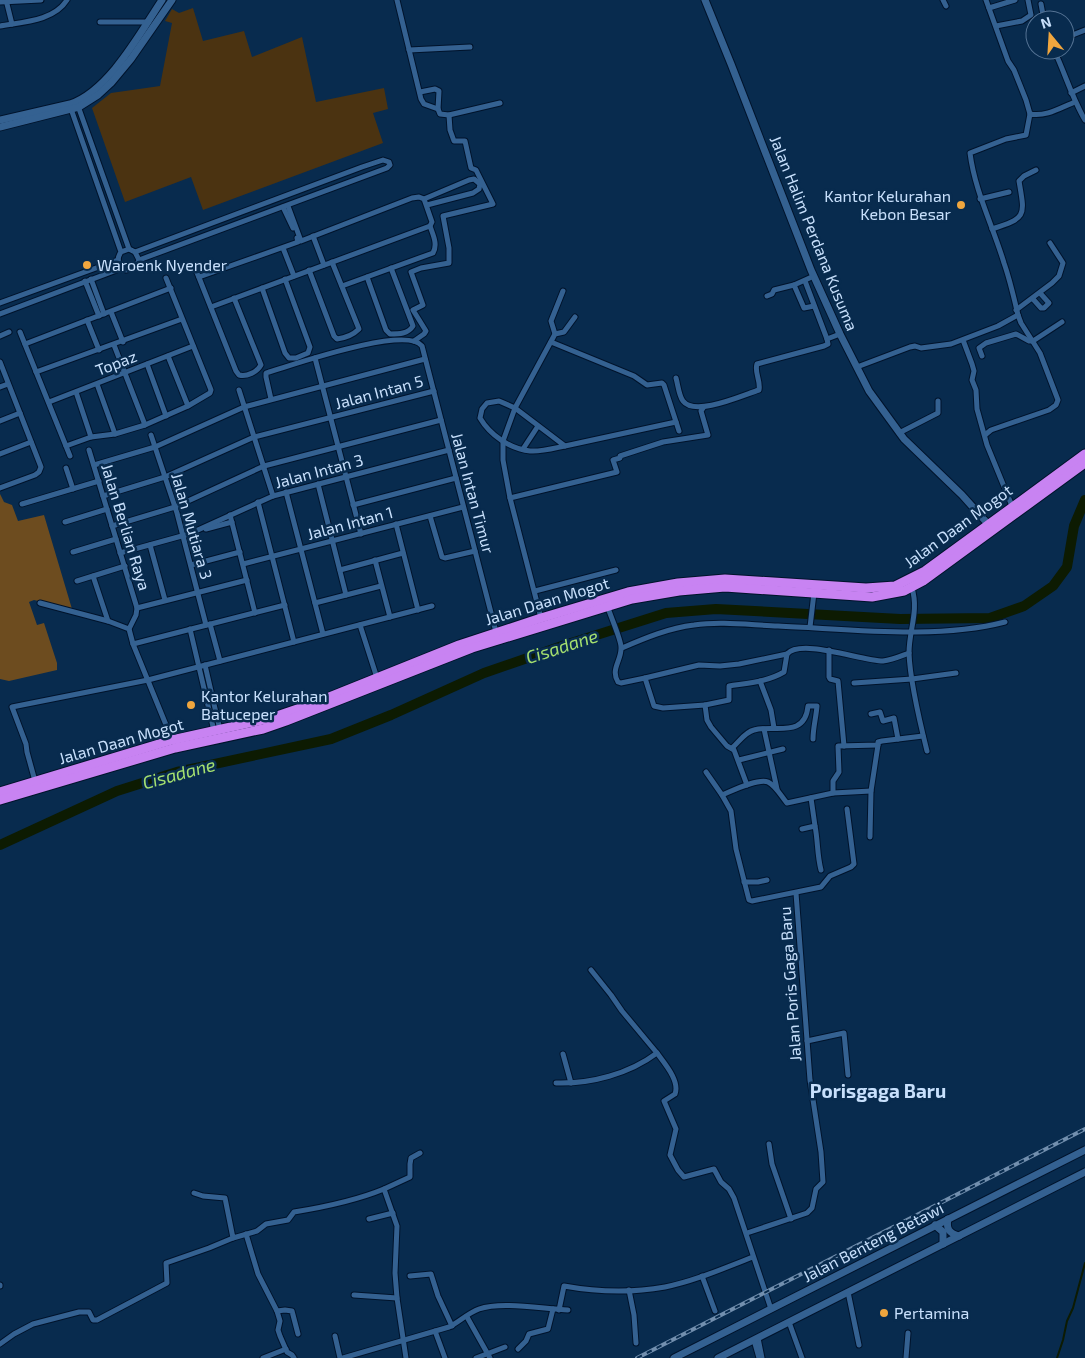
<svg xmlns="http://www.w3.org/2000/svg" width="1085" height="1358" viewBox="0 0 1085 1358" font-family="'Exo 2',sans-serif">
<rect width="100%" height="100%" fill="#082b4e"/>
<path fill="#4b3311" d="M193,8L203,41L244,31L252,57L302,37L316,102L384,88L388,109L373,113L383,143L203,210L191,177L125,202L92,108L111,93L160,86L172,23L165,21L172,9L179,13Z"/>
<path fill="#6d4c1f" d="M0,494L4,502L12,505L18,521L44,515L72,609L34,600L29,602L37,625L44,623L57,663V670L9,681L0,679Z"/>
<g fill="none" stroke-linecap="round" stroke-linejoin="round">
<path stroke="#0d1b02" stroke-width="2" d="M1057,1358L1063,1340L1067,1321L1073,1308L1085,1263"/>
<path stroke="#0d1b02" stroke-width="10" d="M0,845L117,791L177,772L331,739L391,715L484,673L565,645L666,613L716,609L900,619L990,618L1024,606L1053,586L1067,567L1074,526L1085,500"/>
<defs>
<g id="street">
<path d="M6,0L12,24"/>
<path d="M397,0L421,99L424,104L438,109"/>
<path d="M943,0L946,6"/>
<path d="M986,0L1008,61L1014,70L1026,100L1030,114"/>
<path d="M0,2L41,0"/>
<path d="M1041,4L1044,20"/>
<path d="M989,8L1015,0"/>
<path d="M100,22H148"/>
<path d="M0,26C23,22 54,21 67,0"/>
<path d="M996,26L1022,21L1031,15L1028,0"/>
<path d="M1065,38L1085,30"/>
<path d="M409,50L470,47"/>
<path d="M1054,50C1065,73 1072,98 1085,120"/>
<path d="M420,92L435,89L439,91L438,109L440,114L449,115L500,103"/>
<path d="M1071,93L1085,86"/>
<path d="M70,106L121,252C116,259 118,266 126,270L135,268L139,260L135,252L129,249L121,252"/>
<path d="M78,106L129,249"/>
<path d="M424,199L469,180L474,179L480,184L479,189L473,193L427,205"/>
<path d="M980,199L1009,192"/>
<path d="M288,206L301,241L412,198L419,197L424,199L432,222L430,226C433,235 438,244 433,253L342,286"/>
<path d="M283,207L293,228"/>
<path d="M992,229C1027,218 1025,216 1019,181L1024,176L1036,170"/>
<path d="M313,236L324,265"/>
<path d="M283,248L294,276"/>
<path d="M135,252L362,167L383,160L389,162L390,165L387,168L139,260"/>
<path d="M194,265L236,371L239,375C247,377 257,372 261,365L234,298"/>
<path d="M309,270L334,336L337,339C345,338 353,335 359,329L332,262"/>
<path d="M199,277L298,242L297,238"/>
<path d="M367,277L386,330L390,334C399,334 408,334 413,326L391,268"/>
<path d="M91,279L104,314"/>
<path d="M85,281L99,316"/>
<path d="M805,281L827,339"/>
<path d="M794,285L804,308L814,306"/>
<path d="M262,288L285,353L289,358H296L308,353L310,347L285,279"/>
<path d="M767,296L772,294L774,290L794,285L814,276"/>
<path d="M1033,299L1041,308H1044L1049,303L1040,293"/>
<path d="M0,303L118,260"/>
<path d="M211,307L430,226"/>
<path d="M1016,310L1052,283L1059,276L1063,263L1050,243"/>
<path d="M111,312L123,342"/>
<path d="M0,314L122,268"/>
<path d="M87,320L99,350"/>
<path d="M20,332L70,456"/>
<path d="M555,334L551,321L563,291"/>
<path d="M0,336L9,332"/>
<path d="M963,340L972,364L974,371L972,380L976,390L977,409L987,445L1012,506"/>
<path d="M414,341L424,334L426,331L413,310L423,305L411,272L421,268L449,263V248L443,216L493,204L476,170L471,168L465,141H454L450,130L449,115"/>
<path d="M551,342L634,376L647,385L662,383L664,385L679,431"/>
<path d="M25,344L171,288"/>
<path d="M114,345L145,425"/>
<path d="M168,356L188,406"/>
<path d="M982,356L979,348L986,343L1016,334L1029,341H1033L1062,322"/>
<path d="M315,358L361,534"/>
<path d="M0,362L41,467L39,472L35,475L0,488"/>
<path d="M147,364L166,416"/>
<path d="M857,367L910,347L915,346L921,348L951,344L998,326L1018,315"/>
<path d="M36,372L182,319"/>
<path d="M676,378C678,385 679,396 683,401C695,417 743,395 759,390C761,381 754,372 757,364L824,346L828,344L827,339L840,334"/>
<path d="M97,384L115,434"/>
<path d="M0,387L8,384"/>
<path d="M239,390L273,496"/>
<path d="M76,392L91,437"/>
<path d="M271,399L266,377V373L269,372C293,365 406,325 422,346L496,632"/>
<path d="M499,401L515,408L565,446C555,448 541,452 530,451C510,449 490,435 480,418L482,409L487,403Z"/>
<path d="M49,402L193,346"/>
<path d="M0,421L20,413"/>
<path d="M899,433L938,413V401"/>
<path d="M151,435L177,513L206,625"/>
<path d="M985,435L991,430L1049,410L1056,405L1058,400L1040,353L1021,323L1018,315C1014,298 1010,280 1004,263C993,226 975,192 970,153L1006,139L1026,135L1030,114C1046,117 1060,108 1075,102"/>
<path d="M66,446L91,437L115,434L145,425L188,406L210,393L211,390L166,278"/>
<path d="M565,446L676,422"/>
<path d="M523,449L538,426"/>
<path d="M89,450L137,608L136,615L129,629"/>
<path d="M0,454L31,442"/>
<path d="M94,465L155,447L244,407L425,359"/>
<path d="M66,468L73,489"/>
<path d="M318,484L346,595"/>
<path d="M286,492L323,634"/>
<path d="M103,496L165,477L254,437L434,391"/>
<path d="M510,498L617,472L613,460L620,458V456L663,442L708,435L701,411L703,408"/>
<path d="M258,502L294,642"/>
<path d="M22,504L99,481"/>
<path d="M353,505L456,478"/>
<path d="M230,515L255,613"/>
<path d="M430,516L442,557L445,558L475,551"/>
<path d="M65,522L107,509"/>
<path d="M396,524L418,610"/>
<path d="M112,526L175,507L264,466L441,420"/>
<path d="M206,529L232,522"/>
<path d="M150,545L165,600"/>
<path d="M73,552L116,539"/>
<path d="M120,553L189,534L273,496L449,450"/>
<path d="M375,560L390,617"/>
<path d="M243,564L463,507"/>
<path d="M191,565L240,552"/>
<path d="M340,570L403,553"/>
<path d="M93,576L108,621"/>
<path d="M77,581L125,566"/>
<path d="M912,588C919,611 909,630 909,653C910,681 920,723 927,751"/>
<path d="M535,591L616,570"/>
<path d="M40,603L108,621L129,629L133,644L173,742"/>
<path d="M315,603L381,586"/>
<path d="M607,605C610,615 621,639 621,647C622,660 610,669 618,682L621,683L645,678L654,706L663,708L705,705L707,720L711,727L727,746L734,750L747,785"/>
<path d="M137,608L247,580"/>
<path d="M541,618L510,498L503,460V441L515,408L555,334L564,332L575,317"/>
<path d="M210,624L220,661"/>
<path d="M360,625L377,678"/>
<path d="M810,627L814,593"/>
<path d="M190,629L214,731"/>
<path d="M133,644L285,605"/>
<path d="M622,648C645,638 669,628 694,625C721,621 750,625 778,626C849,629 936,640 1005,622"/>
<path d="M829,650V677L830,679L838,681L844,746"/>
<path d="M205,665L220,730"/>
<path d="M645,678L699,665L720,666L739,664L787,654C801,638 862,661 883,661C892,660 901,656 909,653"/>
<path d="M760,681L771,710L774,728"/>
<path d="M854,683L912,679L956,673"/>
<path d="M705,705L729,700V686C748,683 767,682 784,672L787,654"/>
<path d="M871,714L880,712L883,721L894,718L898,739"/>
<path d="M764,729L777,789"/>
<path d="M732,748C739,742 745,732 754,730C774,724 805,739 808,706H817C816,718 813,728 813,739"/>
<path d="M739,760L783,749"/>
<path d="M706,772L722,795L731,811L736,849L749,900L752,901L821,887L830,876L851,867L854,864L847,809"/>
<path d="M35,781L27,752L26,744L12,707L148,680L432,606"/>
<path d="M833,793V781L839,772L838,746L878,745V742L882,741L923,736"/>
<path d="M722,795C732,791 758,778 768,782C776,786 781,796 787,803L833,793L871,791"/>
<path d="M815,826C818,841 817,855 821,870"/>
<path d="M802,829L815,826L811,798"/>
<path d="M870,837L871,791L878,745"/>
<path d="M744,882H758L767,880"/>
<path d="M591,970L611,995L622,1011L657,1053"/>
<path d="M807,1041L844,1033L848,1075"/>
<path d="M563,1054L571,1083"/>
<path d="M556,1083C591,1084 629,1074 657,1053C665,1064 680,1081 675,1094L664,1101L676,1129L670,1155L678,1170L684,1177L714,1169L721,1182L729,1189L734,1198L771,1309"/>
<path d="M769,1144L772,1164L791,1219"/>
<path d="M194,1193L203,1196L225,1198L233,1238L257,1231L266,1224L288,1220L294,1212C325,1207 355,1201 384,1189"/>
<path d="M369,1219L393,1213"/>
<path d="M747,1233L807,1213L812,1208L816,1189L823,1182L821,1152L810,1080L796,893"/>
<path d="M246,1234L258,1274L277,1311L280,1321L278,1330L280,1336L287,1352L292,1355L294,1358"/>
<path d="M410,1276L431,1274L438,1296L452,1326"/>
<path d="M702,1276L715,1311"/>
<path d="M0,1285V1286"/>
<path d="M629,1290L634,1315L636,1343"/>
<path d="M848,1292L859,1345"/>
<path d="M354,1295L397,1298"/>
<path d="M559,1310L564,1286C597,1292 632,1293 665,1287C695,1281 724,1268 753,1257"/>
<path d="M277,1311L285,1310L292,1311L298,1334"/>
<path d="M467,1317L490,1358"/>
<path d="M789,1322L802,1358"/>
<path d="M435,1331L445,1358"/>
<path d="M335,1336L340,1358"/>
<path d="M758,1338L762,1358"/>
<path d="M754,1340L759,1358"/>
<path d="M0,1344L14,1334L33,1324L79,1312H89L93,1320H97L167,1283L166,1263L209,1248L233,1238"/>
<path d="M518,1349L526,1341L529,1334L548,1329L553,1309"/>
<path d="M263,1358L286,1349"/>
<path d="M343,1358L449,1327C459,1322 468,1313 479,1309C502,1301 543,1309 568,1310"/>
<path d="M406,1358L397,1298L395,1273L397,1226L384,1189L410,1177V1164L411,1158L420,1153"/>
<path d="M476,1358L505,1347"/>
<path d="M906,1358L908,1333"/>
</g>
<g id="secondary">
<path d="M705,0L731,64L811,270L840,334L869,391L904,439L962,495L988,524"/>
<path d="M0,120L70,104C109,91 140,33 162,0"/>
<path d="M0,127L79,107L98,95L111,83L131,59L172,0"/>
<path d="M948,1219C946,1229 949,1233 959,1236"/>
<path d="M935,1225L943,1232V1244"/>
<path d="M674,1358L1085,1150"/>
<path d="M718,1358L1085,1172"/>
</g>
<g id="highway">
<path d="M0,792L172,740L271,718L312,704L459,645L541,618L628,592L678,583L725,579L866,588L895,586L925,571L1085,454"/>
<path d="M0,800L175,748L263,729L286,721L472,648L632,599L679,591L725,587L872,597L904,591L923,581L1085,463"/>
</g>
</defs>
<use href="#street" stroke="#00132b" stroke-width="7"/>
<use href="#secondary" stroke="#00132b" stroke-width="9"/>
<use href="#highway" stroke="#00132b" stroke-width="11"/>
<use href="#street" stroke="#346191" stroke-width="5"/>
<use href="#secondary" stroke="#346191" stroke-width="7"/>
<use href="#highway" stroke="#c883f2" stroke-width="9"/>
<defs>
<path id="rail" d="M637,1358L1085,1129"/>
</defs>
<use href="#rail" stroke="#728fae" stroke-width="4"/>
<use href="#rail" stroke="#082b4e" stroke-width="2" stroke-dasharray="5.5" stroke-linecap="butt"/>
</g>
<g fill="#f0a63e" stroke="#082b4e" stroke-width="2">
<circle cx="961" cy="205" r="5"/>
<circle cx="87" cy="265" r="5"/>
<circle cx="191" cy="705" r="5"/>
<circle cx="884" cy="1313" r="5"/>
</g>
<g text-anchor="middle" stroke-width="5" stroke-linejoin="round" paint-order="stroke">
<g font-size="16" fill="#c8e0fc" stroke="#082b4e" text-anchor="start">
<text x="951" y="202" text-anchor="end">Kantor Kelurahan<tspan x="951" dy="18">Kebon Besar</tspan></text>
<text x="97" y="271">Waroenk Nyender</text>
<text x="201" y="702">Kantor Kelurahan<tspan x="201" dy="18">Batuceper</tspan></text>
<text x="894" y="1319">Pertamina</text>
</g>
<g font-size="16" fill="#c8e0fc" stroke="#082b4e">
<text transform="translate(814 233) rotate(68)" y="6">Jalan Halim Perdana Kusuma</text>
<text transform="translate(116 363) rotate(-21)" y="6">Topaz</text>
<text transform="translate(379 392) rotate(-15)" y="6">Jalan Intan 5</text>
<text transform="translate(319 471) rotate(-15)" y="6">Jalan Intan 3</text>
<text transform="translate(473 493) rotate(75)" y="6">Jalan Intan Timur</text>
<text transform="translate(350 523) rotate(-15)" y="6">Jalan Intan 1</text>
<text transform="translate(192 526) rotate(74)" y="6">Jalan Mutiara 3</text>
<text transform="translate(958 526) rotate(-36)" y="6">Jalan Daan Mogot</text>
<text transform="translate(126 527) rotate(73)" y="6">Jalan Berlian Raya</text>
<text transform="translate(547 601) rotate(-17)" y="6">Jalan Daan Mogot</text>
<text transform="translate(121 741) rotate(-16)" y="6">Jalan Daan Mogot</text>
<text transform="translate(790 984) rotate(-94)" y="6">Jalan Poris Gaga Baru</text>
<text transform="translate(873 1242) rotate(-27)" y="6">Jalan Benteng Betawi</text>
</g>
<g font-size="18" font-style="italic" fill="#a5e06f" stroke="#082b4e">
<text transform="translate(562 647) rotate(-18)" y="6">Cisadane</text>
<text transform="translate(179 774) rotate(-15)" y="6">Cisadane</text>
</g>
<g font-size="19" font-weight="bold" fill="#c8e0fc" stroke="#082b4e">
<text x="878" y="1098">Porisgaga Baru</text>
</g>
</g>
<g transform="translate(1050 35) rotate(342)"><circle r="24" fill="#082b4e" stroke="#557394"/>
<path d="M0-4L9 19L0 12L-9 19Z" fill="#f0a63e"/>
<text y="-8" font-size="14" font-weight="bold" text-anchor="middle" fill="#c8e0fc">N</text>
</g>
</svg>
